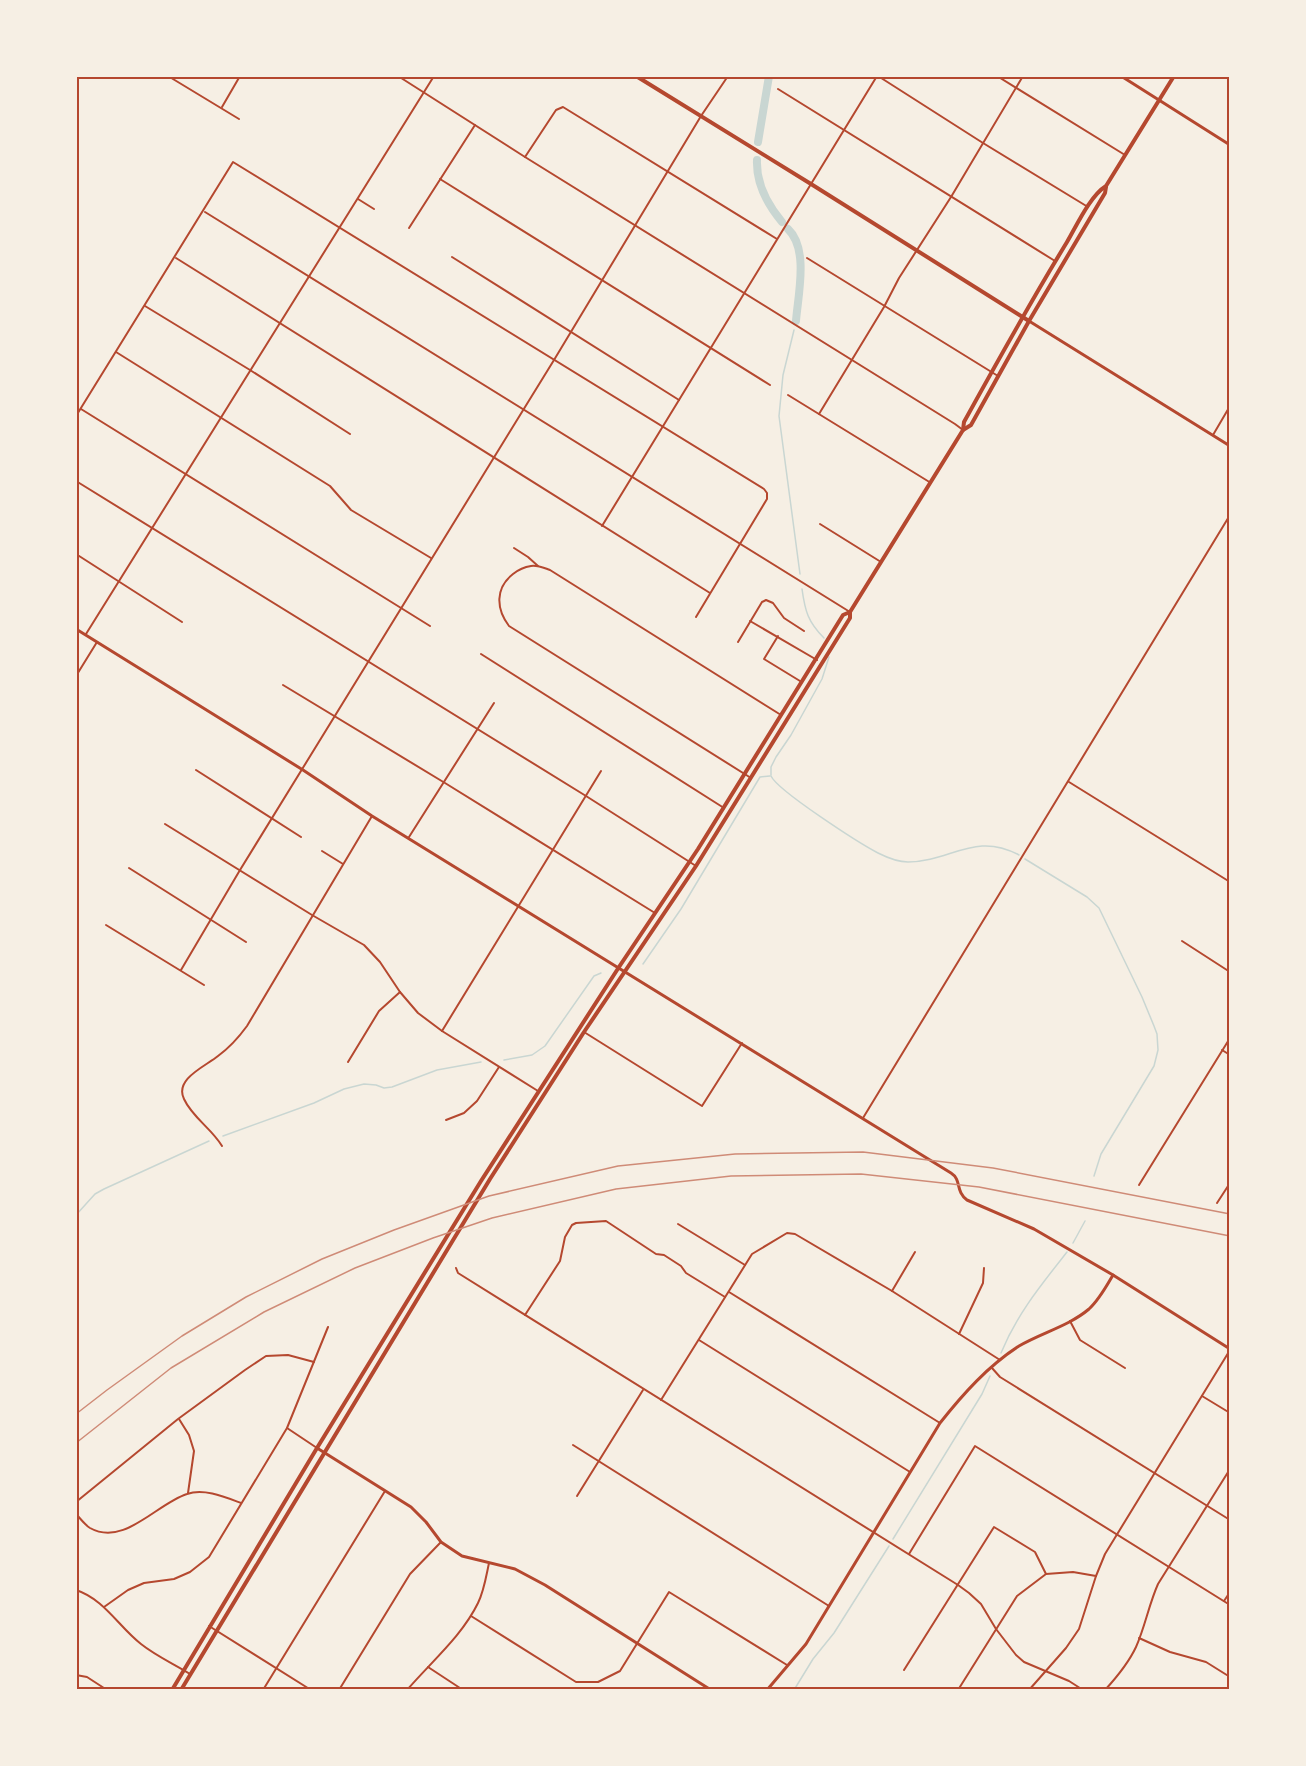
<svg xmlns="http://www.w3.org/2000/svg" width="1306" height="1766" viewBox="0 0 1306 1766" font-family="'Roboto Condensed',sans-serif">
<rect width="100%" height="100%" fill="#f6efe4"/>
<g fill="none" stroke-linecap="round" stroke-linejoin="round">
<g stroke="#c9d6d2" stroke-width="1.5">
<path d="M794,330L783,375L779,416L800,574"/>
<path d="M802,589C805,611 808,622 824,638"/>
<path d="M771,775V767L776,757L791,735L822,679L829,657"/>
<path d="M771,776C778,791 859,843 878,853C888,858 897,862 908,862C950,862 975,831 1019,855"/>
<path d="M1025,859L1087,897L1099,908L1142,997L1154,1026L1157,1034L1158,1050L1154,1066L1101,1154L1094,1176"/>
<path d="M643,964L681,909L760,777L770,776"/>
<path d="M504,1060L532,1055L545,1046L594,976L601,973"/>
<path d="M223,1136L314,1103L344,1089L364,1084L376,1085L384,1088L392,1087L437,1070L481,1062"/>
<path d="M76,1215L95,1194L104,1189L209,1141"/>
<path d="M1073,1243L1085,1221"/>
<path d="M1001,1353C1017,1314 1041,1285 1067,1252"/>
<path d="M893,1539L982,1394L990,1376"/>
<path d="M794,1690L813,1659L834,1633L889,1546"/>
</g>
<g stroke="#c9d6d2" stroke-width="8">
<path d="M758,142L769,76"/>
<path d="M757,160C756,184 767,204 782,222"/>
<path d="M788,229C809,249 798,295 796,321"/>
</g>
<g stroke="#b5482f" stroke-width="2">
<path d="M168,76L239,119"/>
<path d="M398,76L525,157L955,424L963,430"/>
<path d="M759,76L762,78"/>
<path d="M878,76L983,143L1088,207"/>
<path d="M997,76L1125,155"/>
<path d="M778,89L1055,261"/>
<path d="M222,107L240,76"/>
<path d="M525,157L556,110L563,107L777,239"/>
<path d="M440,179L770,385"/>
<path d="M358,199L374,209"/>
<path d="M205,212L850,612"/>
<path d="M409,228L475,125"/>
<path d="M452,257L679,400"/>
<path d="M176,258L710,593"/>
<path d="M807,258L998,376"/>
<path d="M145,306L250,370L350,434"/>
<path d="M116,352L330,486L351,510L431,558"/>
<path d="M788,395L931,483"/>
<path d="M81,409L430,626"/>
<path d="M819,414L884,307L899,278L951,197L1023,76"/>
<path d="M76,416L233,162L764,489L767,493V499L696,617"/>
<path d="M1213,435L1230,406"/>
<path d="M76,481L586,796L696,866"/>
<path d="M820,524L881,562"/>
<path d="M602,526L877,76"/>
<path d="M514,548L528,557L538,566"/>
<path d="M76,554L182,622"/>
<path d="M750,621L817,660"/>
<path d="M86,634L434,76"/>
<path d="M778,636L764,659L800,681"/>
<path d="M738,642L762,602L766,600L773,603L784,618L804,631"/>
<path d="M481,654L724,808"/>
<path d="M76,676L97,642"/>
<path d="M283,685L445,783L655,913"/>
<path d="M196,770L301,837"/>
<path d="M751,778L509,626C496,609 495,588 513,574C518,570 524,567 531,566C538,565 544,568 550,570L781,715"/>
<path d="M1069,782L1230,882"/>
<path d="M165,824L312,915L364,945L380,962L400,992L418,1013L442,1031L538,1091"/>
<path d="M409,837L494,703"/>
<path d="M322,851L343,864"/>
<path d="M129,868L246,942"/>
<path d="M106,925L204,985"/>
<path d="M1182,941L1230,972"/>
<path d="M181,970L240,870L554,360L701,116L728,76"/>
<path d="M442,1031L601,771"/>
<path d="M584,1032L702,1106L742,1043"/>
<path d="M1222,1050L1230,1055"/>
<path d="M348,1062L379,1011L400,992"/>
<path d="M863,1118L1230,515"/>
<path d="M446,1120L464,1113L477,1101L499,1067"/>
<path d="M222,1146C212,1129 192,1117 184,1099C174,1079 206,1066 218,1056C229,1048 239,1037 247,1026L372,816"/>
<path d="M1139,1185L1230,1038"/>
<path d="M1217,1203L1230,1183"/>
<path d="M678,1224L745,1265"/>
<path d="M456,1268L458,1273L958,1585L969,1593L981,1604L996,1629L1016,1655L1024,1662L1069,1681L1083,1690"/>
<path d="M892,1291L915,1252"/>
<path d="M729,1292L940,1423"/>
<path d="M525,1315L560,1261L565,1237L572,1225L576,1223L606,1221L656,1254L664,1255L681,1266L686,1273L725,1297"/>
<path d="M1070,1321L1080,1340L1125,1368"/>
<path d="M959,1334L983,1283L984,1268"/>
<path d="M699,1340L910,1472"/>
<path d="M992,1368L1000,1377L1230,1520"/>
<path d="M1202,1396L1230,1413"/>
<path d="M661,1400L752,1254L787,1233L795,1234L892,1291L1000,1360"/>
<path d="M179,1419L189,1435L194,1451L188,1493"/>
<path d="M287,1428L317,1448"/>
<path d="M573,1445L829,1606"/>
<path d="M577,1496L643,1390"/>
<path d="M76,1502L178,1419L245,1370L266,1356L288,1355L314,1362"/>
<path d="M76,1514C80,1518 85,1525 90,1528C124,1547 156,1504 187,1494C204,1488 225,1497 241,1503"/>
<path d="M909,1554L975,1446L1230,1605"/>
<path d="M76,1590C104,1599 119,1627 141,1644C156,1656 174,1664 190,1674"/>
<path d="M1224,1601L1230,1592"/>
<path d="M104,1607L128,1590L144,1583L174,1579L190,1572L209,1557L287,1428L328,1327"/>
<path d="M471,1616L576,1682H598L620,1671L669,1592L787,1665"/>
<path d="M209,1626L311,1690"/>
<path d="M1139,1638L1170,1652L1206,1662L1230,1677"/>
<path d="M428,1667L463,1690"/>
<path d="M904,1670L994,1527L1035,1552L1046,1574"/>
<path d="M76,1675L87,1677L107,1690"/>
<path d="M263,1690L385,1491"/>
<path d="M339,1690L410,1574L441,1542"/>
<path d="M407,1690C431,1662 462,1636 478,1603C484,1591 486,1577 489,1563"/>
<path d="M958,1690L1017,1596L1046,1574L1073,1572L1096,1576"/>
<path d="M1029,1690L1066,1648L1079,1629L1096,1576L1105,1554L1230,1350"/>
<path d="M1105,1690C1116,1678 1129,1662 1136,1647C1145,1627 1149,1604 1158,1584L1230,1469"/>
</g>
<g stroke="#b5482f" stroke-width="3">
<path d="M1121,76L1230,145"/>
<path d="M76,629L303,770L372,816L951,1173C962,1180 955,1191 967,1200L1034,1229L1113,1275L1230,1349"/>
<path d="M317,1448L411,1507L426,1522L441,1542L462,1556L515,1569L545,1585L711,1690"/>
<path d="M767,1690L806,1644L940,1423C963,1394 988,1366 1019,1346C1041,1333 1069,1326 1089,1309C1099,1300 1106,1287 1113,1275"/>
</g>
<path stroke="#b5482f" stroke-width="3" d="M1029,321L1230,446"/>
<g stroke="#b5482f" stroke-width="4">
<path d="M636,76L811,184L1029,321"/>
<path d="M963,430L971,425L1029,321L1105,193L1106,187"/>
<path d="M172,1690L317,1448L481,1181L619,967L698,849L843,615L850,612"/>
<path d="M181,1690L490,1179L584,1032L696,866L850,618V612L963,430L964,422C997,362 1031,301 1067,242C1077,225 1090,196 1106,186L1174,76"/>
</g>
<g stroke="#cf8b77" stroke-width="1.5">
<path d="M76,1414L107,1390L182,1336L246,1297L322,1259L394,1230L489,1196L618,1166L735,1154L863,1152L993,1168L1230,1214"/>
<path d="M76,1443L171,1368L264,1312L355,1268L433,1238L492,1218L616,1189L731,1176L861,1174L979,1187L1230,1236"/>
</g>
</g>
<rect width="1306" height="1766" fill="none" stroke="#f6efe4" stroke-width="156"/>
<rect x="78" y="78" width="1150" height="1610" fill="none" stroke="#b5482f" stroke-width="2"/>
</svg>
